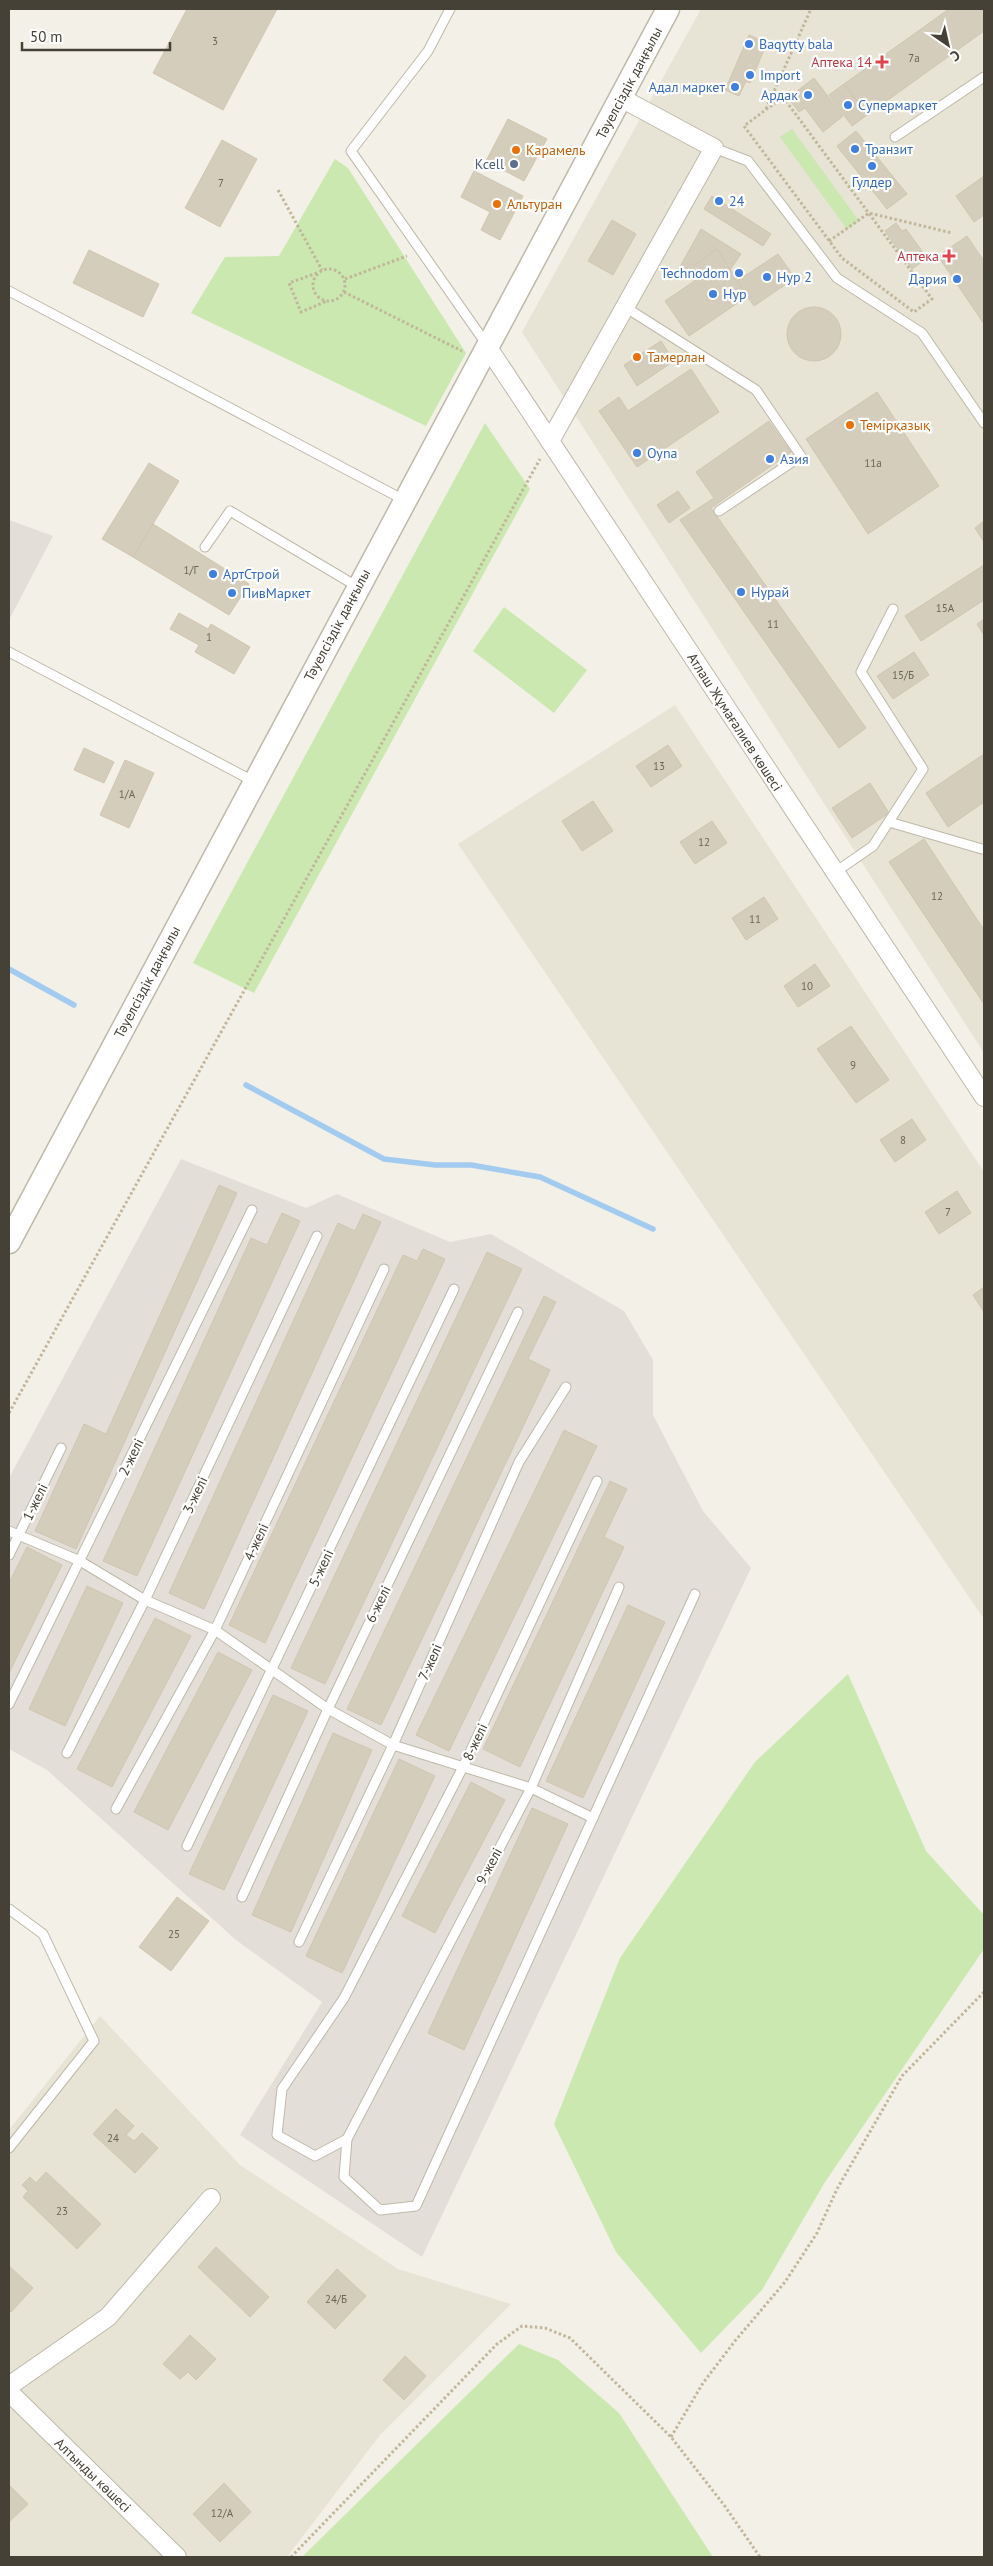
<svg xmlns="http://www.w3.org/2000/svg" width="993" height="2566" viewBox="0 0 993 2566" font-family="'PT Sans',sans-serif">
<rect width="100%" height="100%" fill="#f3f0e7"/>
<g fill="#e7e3d5">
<path d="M701,9H984V1053L522,332Z"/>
<path d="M675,705L984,1172V1619L458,844Z"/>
<path d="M100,2016L240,2165L398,2269L511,2304L380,2435L287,2557H9V2130Z"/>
</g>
<g fill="#e3dfd8">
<path d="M9,520L53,536L9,620Z"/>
<path d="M181,1159L306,1208L337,1194L450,1242L491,1234L624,1311L653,1360V1415L703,1511L751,1568L422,2257L240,2135L322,2002L236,1940L47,1770L9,1749V1478Z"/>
</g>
<g fill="#cae8af">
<path d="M792,129L859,221L847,229L780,137Z"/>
<path d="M335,159L348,168L466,353L426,426L191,313L225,257L279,256Z"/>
<path d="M485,423L530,489L254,993L193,963Z"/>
<path d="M504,607L587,670L554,713L473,651Z"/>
<path d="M848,1674L926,1851L984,1915V1949L825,2182L762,2290L701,2353L616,2252L554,2124L620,1958L755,1762Z"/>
<path d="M519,2344L558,2360L619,2413L713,2557H302Z"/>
</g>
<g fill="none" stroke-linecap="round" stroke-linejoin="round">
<g stroke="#a3cbf0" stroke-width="5.5">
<path d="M9,969L74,1005"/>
<path d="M246,1085L384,1159L435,1165H471L540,1177L653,1229"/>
</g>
</g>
<g fill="#d5cdbc" stroke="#d0c5af">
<path d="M187,9H277L223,110L153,73Z"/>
<path d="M949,9H984V31L867,115L844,84Z"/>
<path d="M749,35L767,43L750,83L746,81L739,96L725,90Z"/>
<path d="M814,78L843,116L823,132L805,108L799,112L788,98Z"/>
<path d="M844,84L867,115L852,126L829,95Z"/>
<path d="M508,119L547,139L524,181L486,161Z"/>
<path d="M856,131L907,194L887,209L837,146Z"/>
<path d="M222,140L257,159L220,227L185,208Z"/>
<path d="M474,171L523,196L500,240L481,230L490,212L461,197Z"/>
<path d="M984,176V215L974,222L956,196Z"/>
<path d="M712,196L771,234L763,246L704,209Z"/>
<path d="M612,220L636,234L613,275L588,261Z"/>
<path d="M896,223L902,231L906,229L927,258L912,269L885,231Z"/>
<path d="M701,229L741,254L730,270L695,281L677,272Z"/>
<path d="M967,236L984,261V324L938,256Z"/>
<path d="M717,249L748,296L689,336L665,301L696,280L689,269Z"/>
<path d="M89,250L159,284L143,317L73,283Z"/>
<path d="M778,254L795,278L754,306L737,281Z"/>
<circle cx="814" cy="334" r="27"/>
<path d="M661,341L674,361L637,386L624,365Z"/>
<path d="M691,369L719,412L637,467L599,411L619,397L628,411Z"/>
<path d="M877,392L939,486L868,534L806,439Z"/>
<path d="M769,421L791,452L711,508L866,728L839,748L680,520L714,498L696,472Z"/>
<path d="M149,463L179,481L133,557L102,539Z"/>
<path d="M678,491L690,508L669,523L657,505Z"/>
<path d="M984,521V542L975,528Z"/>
<path d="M153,524L249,584L229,615L133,557Z"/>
<path d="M984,565V600L921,641L905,616Z"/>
<path d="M179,613L208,629L211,624L250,647L234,674L195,652L199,645L170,629Z"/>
<path d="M984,619V635L977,624Z"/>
<path d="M914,652L929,675L893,699L877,676Z"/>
<path d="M668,745L682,766L651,787L636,766Z"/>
<path d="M84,748L114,762L104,783L74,770Z"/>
<path d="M984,754V802L948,827L926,793Z"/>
<path d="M125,760L154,773L129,828L100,815Z"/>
<path d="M870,783L889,813L852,838L832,808Z"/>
<path d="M593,801L613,831L582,851L562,821Z"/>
<path d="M712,821L727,843L695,864L680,842Z"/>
<path d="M924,839L984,930V1004L889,862Z"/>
<path d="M764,897L778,919L746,940L732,918Z"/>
<path d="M815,964L830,986L798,1007L784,986Z"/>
<path d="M851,1026L889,1080L856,1103L817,1049Z"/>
<path d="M912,1119L926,1140L895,1162L880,1140Z"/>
<path d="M219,1185L237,1193L76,1549L35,1531L84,1424L106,1434Z"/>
<path d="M957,1191L971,1213L939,1234L925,1212Z"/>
<path d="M282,1213L300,1221L137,1576L103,1561L251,1238L267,1245Z"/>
<path d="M363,1214L381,1222L204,1609L169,1593L338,1223L355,1231Z"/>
<path d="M423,1249L445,1259L265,1643L229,1625L403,1255L417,1261Z"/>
<path d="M487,1252L522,1269L325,1684L291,1668Z"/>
<path d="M984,1287V1312L973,1295Z"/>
<path d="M544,1296L556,1302L528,1359L550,1370L381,1725L347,1709Z"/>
<path d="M564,1430L597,1446L449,1751L416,1735Z"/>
<path d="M610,1481L627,1489L604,1537L624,1547L520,1767L483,1749Z"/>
<path d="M27,1547L62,1565L9,1673V1583Z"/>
<path d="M87,1586L123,1603L65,1726L29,1709Z"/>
<path d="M628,1605L665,1622L583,1798L546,1781Z"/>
<path d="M155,1618L191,1636L112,1787L77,1769Z"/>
<path d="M218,1652L252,1670L168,1830L134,1812Z"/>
<path d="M273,1695L308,1711L224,1890L189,1874Z"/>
<path d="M333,1733L372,1750L291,1932L252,1915Z"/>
<path d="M399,1759L435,1776L342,1973L306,1956Z"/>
<path d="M471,1782L505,1800L435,1933L402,1916Z"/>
<path d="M532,1808L568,1824L464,2050L428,2033Z"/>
<path d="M177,1897L209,1921L171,1971L139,1947Z"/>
<path d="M116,2109L134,2126L126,2135L134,2141L142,2133L158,2148L135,2173L93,2134Z"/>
<path d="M46,2172L101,2224L77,2249L23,2197L28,2191L22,2185L30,2177L36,2183Z"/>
<path d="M216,2247L269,2297L250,2317L198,2267Z"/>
<path d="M9,2266L33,2288L11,2312L9,2310Z"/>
<path d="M337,2269L366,2296L335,2329L307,2302Z"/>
<path d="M190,2335L216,2359L196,2380L188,2372L180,2379L163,2364Z"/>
<path d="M405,2356L426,2376L404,2400L383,2380Z"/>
<path d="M224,2483L251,2512L220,2542L193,2514Z"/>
<path d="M9,2485L28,2504L9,2522Z"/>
</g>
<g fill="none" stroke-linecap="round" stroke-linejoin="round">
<defs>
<g id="service">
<path d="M450,9L428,51L351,151L487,345"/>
<path d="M895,137L984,77"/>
<path d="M714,148L748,161L837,278L922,333L984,423"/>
<path d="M9,291L404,500"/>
<path d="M625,307L756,390L801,456L719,511"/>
<path d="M205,547L230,511L358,587"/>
<path d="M9,652L253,781"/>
<path d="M889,822L982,849"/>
<path d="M834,873L873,846L923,769L861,672L893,609"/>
<path d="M9,1531L80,1561L145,1600L215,1630L328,1709L393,1745L531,1788L593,1818"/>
<path d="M9,1555L61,1448"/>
<path d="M619,1587L531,1788L347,2139L344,2177L380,2210L416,2206L695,1594"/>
<path d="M9,1704L252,1210"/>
<path d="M67,1753L145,1600L317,1236"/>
<path d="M116,1809L215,1630L384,1269"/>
<path d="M187,1846L454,1289"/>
<path d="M242,1897L328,1709L518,1312"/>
<path d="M9,1909L43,1934L94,2041L9,2148"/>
<path d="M299,1942L393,1745L519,1462L566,1387"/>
<path d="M347,2139L315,2156L277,2135L282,2089L344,1998L463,1767L597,1481"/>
</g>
<g id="minor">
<path d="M487,346L984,1097"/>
<path d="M550,441L714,148L621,98"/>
<path d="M9,2386L108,2317L211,2198"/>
<path d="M9,2392L177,2557"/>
</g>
<path id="tertiary" d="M9,1242L668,9"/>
</defs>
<use href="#service" stroke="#bfb9a9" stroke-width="11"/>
<use href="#minor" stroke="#bfb9a9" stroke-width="20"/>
<use href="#tertiary" stroke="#bfb9a9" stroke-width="25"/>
<g stroke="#c1b69a" stroke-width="3" stroke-dasharray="2.5 2.5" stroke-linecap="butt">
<path d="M783,97L932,299L914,312L842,258L744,126Z"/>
<path d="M766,109L811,9"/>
<path d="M278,190L322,270"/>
<path d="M829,241L869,213L952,233"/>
<circle cx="329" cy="285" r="16"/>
<path d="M317,273L289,283L301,312L327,301"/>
<path d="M345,279L407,256"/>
<path d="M344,292L462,351"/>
<path d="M9,1413L540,459"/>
<path d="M671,2437L703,2383L735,2341L785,2282L817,2233L837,2189L902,2076L984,1992"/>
<path d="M291,2557L497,2344L522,2326L545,2328L570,2338L671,2437L724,2505L760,2557"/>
</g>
<use href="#service" stroke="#fff" stroke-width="9"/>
<use href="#minor" stroke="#fff" stroke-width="18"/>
<use href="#tertiary" stroke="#fff" stroke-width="22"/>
</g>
<g fill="#3f7fe0" stroke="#fff" stroke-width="2">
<circle cx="749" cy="44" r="5"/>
<circle cx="750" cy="75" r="5"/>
<circle cx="735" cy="87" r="5"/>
<circle cx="808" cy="95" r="5"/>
<circle cx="848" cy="105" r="5"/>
<circle cx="855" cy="149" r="5"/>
<circle cx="872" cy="166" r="5"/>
<circle cx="719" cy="201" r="5"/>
<circle cx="739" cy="273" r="5"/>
<circle cx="767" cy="277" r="5"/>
<circle cx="957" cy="279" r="5"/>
<circle cx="713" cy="294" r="5"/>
<circle cx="637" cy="453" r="5"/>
<circle cx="770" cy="459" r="5"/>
<circle cx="213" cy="574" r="5"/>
<circle cx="741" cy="592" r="5"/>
<circle cx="232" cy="593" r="5"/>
</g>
<g fill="#e0444e" stroke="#fff" stroke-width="2">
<path d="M879.5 54.5h5v5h5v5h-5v5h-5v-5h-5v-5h5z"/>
<path d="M946.5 248.5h5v5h5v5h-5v5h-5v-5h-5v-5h5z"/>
</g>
<g fill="#e8710a" stroke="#fff" stroke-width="2">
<circle cx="516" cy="150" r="5"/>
<circle cx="497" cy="204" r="5"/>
<circle cx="637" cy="357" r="5"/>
<circle cx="850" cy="425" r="5"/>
</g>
<circle fill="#5c6f8a" stroke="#fff" stroke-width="2" cx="514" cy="164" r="5"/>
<g text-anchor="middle" stroke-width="4.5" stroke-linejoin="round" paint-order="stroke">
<g font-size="11" fill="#6a6458">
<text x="215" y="45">3</text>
<text x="914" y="62">7а</text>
<text x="221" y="187">7</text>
<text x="873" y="467">11а</text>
<text x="191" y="574">1/Г</text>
<text x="945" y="612">15А</text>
<text x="773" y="628">11</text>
<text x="209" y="641">1</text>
<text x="903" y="679">15/Б</text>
<text x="659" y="770">13</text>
<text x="127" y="798">1/А</text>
<text x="704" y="846">12</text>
<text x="937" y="900">12</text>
<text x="755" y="923">11</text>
<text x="807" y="990">10</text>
<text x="853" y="1069">9</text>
<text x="903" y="1144">8</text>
<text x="948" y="1216">7</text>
<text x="174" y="1938">25</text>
<text x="113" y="2142">24</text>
<text x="62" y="2215">23</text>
<text x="336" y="2303">24/Б</text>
<text x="222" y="2517">12/А</text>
</g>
<g font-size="14" fill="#366cbe" stroke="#fff" text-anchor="start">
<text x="759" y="49">Baqytty bala</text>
<text x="760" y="80">Import</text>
<text x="725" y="92" text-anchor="end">Адал маркет</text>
<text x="798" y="100" text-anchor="end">Ардак</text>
<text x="858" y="110">Супермаркет</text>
<text x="865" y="154">Транзит</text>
<text x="872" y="187" text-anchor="middle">Гулдер</text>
<text x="729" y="206">24</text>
<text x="729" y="278" text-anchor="end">Technodom</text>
<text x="777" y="282">Нур 2</text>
<text x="947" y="284" text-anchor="end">Дария</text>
<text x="723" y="299">Нур</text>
<text x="647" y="458">Oyna</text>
<text x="780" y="464">Азия</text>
<text x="223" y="579">АртСтрой</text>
<text x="751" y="597">Нурай</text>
<text x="242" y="598">ПивМаркет</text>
</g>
<g font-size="14" fill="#be3a42" stroke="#fff" text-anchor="end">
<text x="872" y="67">Аптека 14</text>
<text x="939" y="261">Аптека</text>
</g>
<g font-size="14" fill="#464136" stroke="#fff">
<text transform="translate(629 83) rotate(-62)" y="5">Тәуелсіздік даңғылы</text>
<text transform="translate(337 625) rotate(-62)" y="5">Тәуелсіздік даңғылы</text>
<text transform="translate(735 722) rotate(57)" y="5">Атлаш Жұмағалиев көшесі</text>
<text transform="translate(147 982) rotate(-62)" y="5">Тәуелсіздік даңғылы</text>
<text transform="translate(131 1457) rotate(-64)" y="5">2-желі</text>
<text transform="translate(195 1495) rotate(-65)" y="5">3-желі</text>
<text transform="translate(35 1502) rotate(-64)" y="5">1-желі</text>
<text transform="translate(256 1542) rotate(-65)" y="5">4-желі</text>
<text transform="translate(321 1568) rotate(-65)" y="5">5-желі</text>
<text transform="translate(378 1604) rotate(-64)" y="5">6-желі</text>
<text transform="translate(430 1662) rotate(-66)" y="5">7-желі</text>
<text transform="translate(475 1742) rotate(-65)" y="5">8-желі</text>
<text transform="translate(489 1866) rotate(-62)" y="5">9-желі</text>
<text transform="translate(93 2475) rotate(44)" y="5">Алтынды көшесі</text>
</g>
<g font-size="14" fill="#c56008" stroke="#fff" text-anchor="start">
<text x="526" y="155">Карамель</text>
<text x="507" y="209">Альтуран</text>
<text x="647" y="362">Тамерлан</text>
<text x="860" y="430">Темірқазық</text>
</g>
<g font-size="14" fill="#4e5e75" stroke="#fff" text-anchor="end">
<text x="504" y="169">Kcell</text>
</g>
</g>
<rect width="993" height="2566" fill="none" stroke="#464136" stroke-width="20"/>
<g transform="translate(948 45) rotate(146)" stroke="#ffffff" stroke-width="4" paint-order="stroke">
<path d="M0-4L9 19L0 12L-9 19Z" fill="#464136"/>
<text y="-8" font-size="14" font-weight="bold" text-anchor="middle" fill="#464136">С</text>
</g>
<path d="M22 42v8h148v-8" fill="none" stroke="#464136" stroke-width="2.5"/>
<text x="30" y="42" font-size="15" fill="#464136" stroke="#ffffff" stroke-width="4" paint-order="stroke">50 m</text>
</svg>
